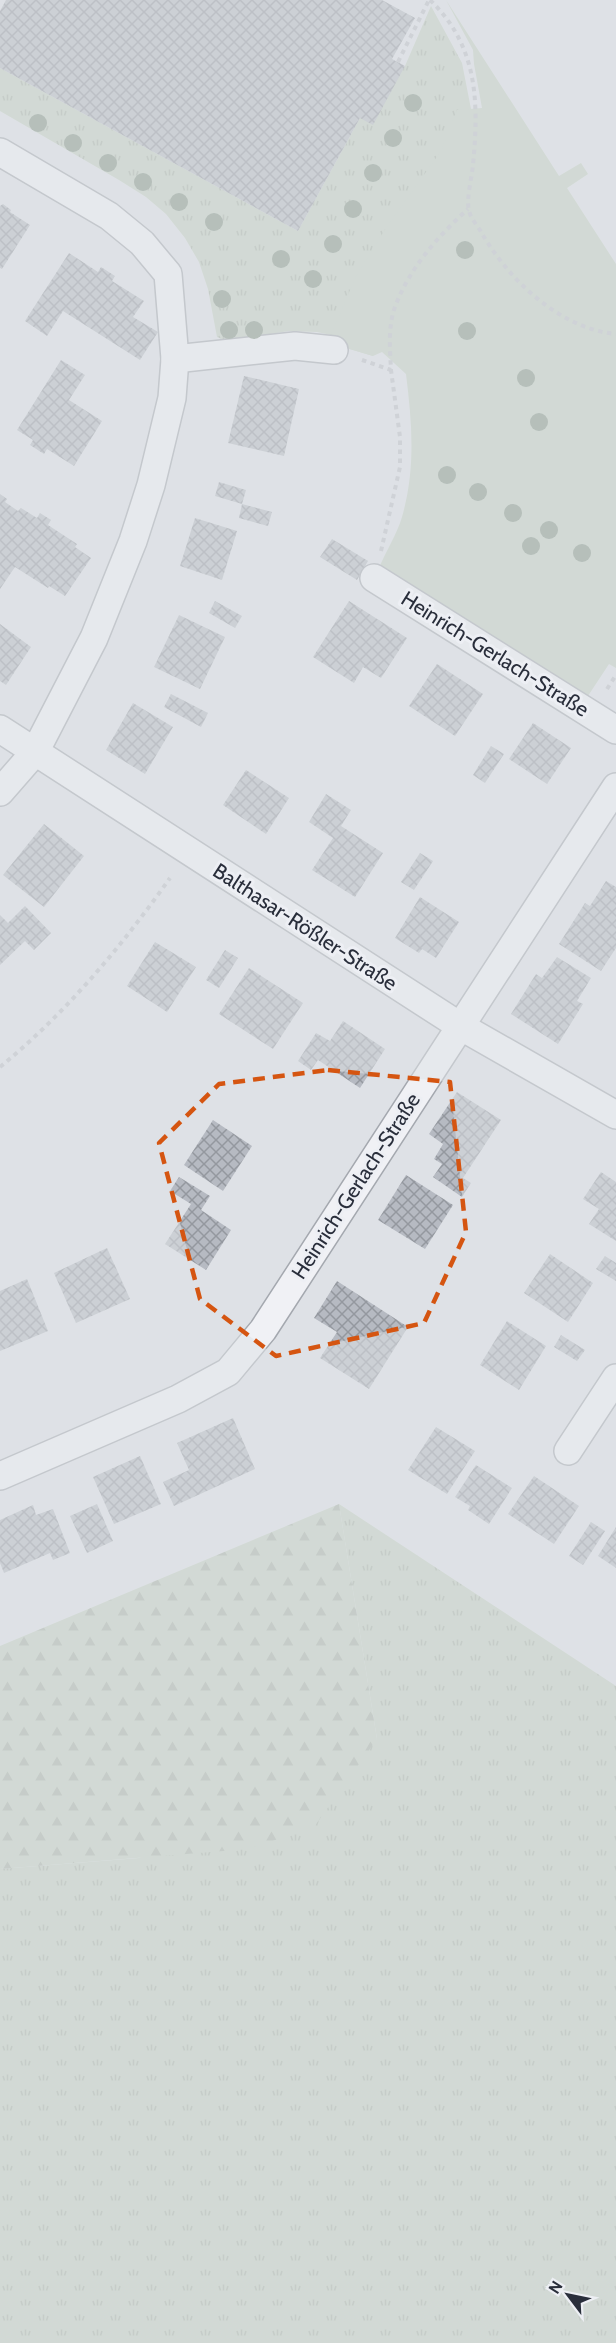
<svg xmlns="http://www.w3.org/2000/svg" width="616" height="2343" viewBox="0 0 616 2343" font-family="Cabin,sans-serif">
<defs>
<pattern id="grass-tufts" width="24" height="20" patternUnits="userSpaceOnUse" patternTransform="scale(1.5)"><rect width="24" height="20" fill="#c3cfc0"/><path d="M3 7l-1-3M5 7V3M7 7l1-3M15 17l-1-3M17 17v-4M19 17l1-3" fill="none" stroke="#a8b2a6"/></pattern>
<pattern id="forest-firs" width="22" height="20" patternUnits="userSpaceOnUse" patternTransform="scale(1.5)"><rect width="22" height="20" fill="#c3cfc0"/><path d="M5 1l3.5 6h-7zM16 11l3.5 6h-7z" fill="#a8b2a6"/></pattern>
<pattern id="building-cross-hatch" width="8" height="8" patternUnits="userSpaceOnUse" patternTransform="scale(1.5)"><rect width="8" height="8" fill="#b6bac2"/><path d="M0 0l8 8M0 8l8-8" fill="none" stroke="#94989f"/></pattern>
</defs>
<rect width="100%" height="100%" fill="#dee1e6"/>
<g fill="url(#grass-tufts)">
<path d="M431,6L462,63L471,109L373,356L343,347L331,335L317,332L289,331L226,341L217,337L208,289L199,262L185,238L166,214L146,197L119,180L0,111V68L298,231L360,118L405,66Z"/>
<path d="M339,1504L616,1686V2343H0V1869L139,1858L377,1739Z"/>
</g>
<path fill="url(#forest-firs)" d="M339,1504L377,1739L314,1827L248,1849L0,1869V1646Z"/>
<path fill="#c3cfc0" d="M446,0L559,176L581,163L588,174L567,188L616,264V668L609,664L584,702L379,568C386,551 397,534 402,517C416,468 412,423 406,374L382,352L373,356L343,347L331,335L356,276L386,228L441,151L457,110L482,108L474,64L473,50Z"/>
<g fill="url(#building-cross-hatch)">
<path d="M6,0H382L415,18L392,59L405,66L373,125L360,118L298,231L0,68V11Z"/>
<path d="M3,204L11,210L10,212L30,225L2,269L0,268V206Z"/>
<path d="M69,253L98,272L101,267L115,276L112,281L144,301L133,317L158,332L140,360L63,311L47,336L25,321Z"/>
<path d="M61,360L85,375L69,400L102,421L74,466L47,449L44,454L30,445L33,440L17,430Z"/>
<path d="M244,376L299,389L284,456L228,443Z"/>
<path d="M219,482L246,490L242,504L215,496Z"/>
<path d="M0,494L7,499L5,502L18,511L21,508L37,518L40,513L51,520L48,525L77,544L75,547L91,558L65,596L49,586L48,588L15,567L0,589Z"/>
<path d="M242,504L272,512L268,526L239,518Z"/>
<path d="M195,518L237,531L222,580L180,566Z"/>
<path d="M332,539L368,561L357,580L320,557Z"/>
<path d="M215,601L242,616L235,628L209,613Z"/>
<path d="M349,601L407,638L381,678L363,667L354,683L313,657Z"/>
<path d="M179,615L225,637L200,689L154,667Z"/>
<path d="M0,624L31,647L6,685L0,681Z"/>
<path d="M437,664L483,694L455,736L409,706Z"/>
<path d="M171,694L208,713L201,727L164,707Z"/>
<path d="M133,703L173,727L145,774L106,750Z"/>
<path d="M533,723L571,748L547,784L509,759Z"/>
<path d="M491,746L504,754L485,783L473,775Z"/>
<path d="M246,770L289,798L266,834L223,805Z"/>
<path d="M326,794L351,810L341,826L383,853L355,897L312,870L333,838L309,822Z"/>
<path d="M44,824L84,856L44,907L3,875Z"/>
<path d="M420,853L433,861L414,890L401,882Z"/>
<path d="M606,881L616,887V948L601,971L559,944L585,903L590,906Z"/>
<path d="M420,897L459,922L436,958L422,949L419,953L395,938Z"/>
<path d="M25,906L51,933L34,950L25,941L0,965V915L8,923Z"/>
<path d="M155,942L196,967L167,1012L127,986Z"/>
<path d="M225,950L238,958L219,988L206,980Z"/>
<path d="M557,957L591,978L577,1001L583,1004L558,1044L511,1014L536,974L542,978Z"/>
<path d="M249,968L303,1003L273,1049L219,1014Z"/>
<path d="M343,1021L385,1049L360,1088L318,1060L311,1070L298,1061L316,1033L330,1041Z"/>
<path d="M457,1092L501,1120L463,1178L471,1183L462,1197L433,1177L442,1164L434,1159L443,1144L429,1134Z"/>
<path d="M213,1120L252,1146L223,1191L184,1165Z"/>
<path d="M601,1172L616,1182V1241L589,1224L599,1209L583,1199Z"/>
<path d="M406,1175L453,1205L425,1249L378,1220Z"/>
<path d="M179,1177L210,1196L201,1210L231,1230L206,1270L165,1244L191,1204L170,1191Z"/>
<path d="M107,1248L130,1299L76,1323L54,1273Z"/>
<path d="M550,1254L593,1283L568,1322L524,1293Z"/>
<path d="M605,1256L616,1263V1281L596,1269Z"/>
<path d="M27,1279L48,1331L0,1351V1291Z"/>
<path d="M337,1281L408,1327L369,1389L320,1358L337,1332L314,1318Z"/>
<path d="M507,1321L546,1346L519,1390L480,1365Z"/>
<path d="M561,1335L585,1350L577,1361L554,1347Z"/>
<path d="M233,1418L255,1469L174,1506L163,1482L189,1470L177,1443Z"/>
<path d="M436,1427L475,1451L447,1494L408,1470Z"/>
<path d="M140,1456L161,1504L114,1524L93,1477Z"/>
<path d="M476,1465L512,1488L489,1524L468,1510L470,1506L455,1497Z"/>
<path d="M534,1476L579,1506L554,1544L508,1514Z"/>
<path d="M97,1504L113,1541L87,1553L70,1516Z"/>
<path d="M33,1505L36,1515L53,1509L70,1553L53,1560L50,1553L4,1573L0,1563V1520Z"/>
<path d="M591,1522L605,1531L583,1565L569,1556Z"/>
<path d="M616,1527V1568L598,1556Z"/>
</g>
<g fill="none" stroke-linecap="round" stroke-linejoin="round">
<defs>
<g id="street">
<path d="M0,152L109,216L142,243L168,274L175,359L172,398L151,485L133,541L94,638L35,752L0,792"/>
<path d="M175,359L295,346L334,350"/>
<path d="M374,578L616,730"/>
<path d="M0,729L460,1026L616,1115"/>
<path d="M568,1451L616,1378"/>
<path d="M0,1476L178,1399L228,1372L263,1330L616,787"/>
</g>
</defs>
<use href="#street" stroke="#a4a8af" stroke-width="30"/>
<g stroke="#bcbec5" stroke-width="4" stroke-dasharray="4.5 4.5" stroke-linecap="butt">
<path d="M430,0C478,46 479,102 473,165C472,176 466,200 469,210C470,217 476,224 480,230C506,277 559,329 616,334"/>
<path d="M398,62L429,0"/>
<path d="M362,360L391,370C390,350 388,329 394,310C407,271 438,236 468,209"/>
<path d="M381,551L400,467V437L391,370"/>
<path d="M607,689L616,675"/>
<path d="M0,1067C66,1013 121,947 170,878"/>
</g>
<use href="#street" stroke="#f0f1f5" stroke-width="27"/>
</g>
<g fill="#859486">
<circle cx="413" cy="103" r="9"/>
<circle cx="38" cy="123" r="9"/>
<circle cx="393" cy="138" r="9"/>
<circle cx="73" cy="143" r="9"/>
<circle cx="108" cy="163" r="9"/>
<circle cx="373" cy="173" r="9"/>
<circle cx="143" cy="182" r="9"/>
<circle cx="179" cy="202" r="9"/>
<circle cx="353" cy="209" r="9"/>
<circle cx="214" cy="222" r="9"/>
<circle cx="333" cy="244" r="9"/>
<circle cx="465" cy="250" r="9"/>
<circle cx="281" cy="259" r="9"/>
<circle cx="313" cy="279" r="9"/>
<circle cx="222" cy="299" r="9"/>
<circle cx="229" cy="330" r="9"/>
<circle cx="254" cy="330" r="9"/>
<circle cx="467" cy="331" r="9"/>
<circle cx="526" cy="378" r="9"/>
<circle cx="539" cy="422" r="9"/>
<circle cx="447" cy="475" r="9"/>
<circle cx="478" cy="492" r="9"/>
<circle cx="513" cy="513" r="9"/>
<circle cx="549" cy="530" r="9"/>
<circle cx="531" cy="546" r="9"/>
<circle cx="582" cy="553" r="9"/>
</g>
<path d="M0 0H616V2343H0ZM328,1070L450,1082L466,1232L424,1323L276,1356L200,1299L159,1143L219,1084Z" fill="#dee1e6" fill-opacity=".55" fill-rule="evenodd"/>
<path fill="none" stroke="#d55511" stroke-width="4.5" stroke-dasharray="12 8" stroke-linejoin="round" d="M328,1070L450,1082L466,1232L424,1323L276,1356L200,1299L159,1143L219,1084Z"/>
<g text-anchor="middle" stroke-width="6" stroke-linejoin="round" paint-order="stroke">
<g font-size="21" fill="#292e3b" stroke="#edeff4">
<text transform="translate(495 654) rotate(32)" y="7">Heinrich-Gerlach-Straße</text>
<text transform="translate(305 927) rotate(33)" y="7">Balthasar-Rößler-Straße</text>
<text transform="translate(356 1186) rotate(-57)" y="7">Heinrich-Gerlach-Straße</text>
</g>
</g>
<g transform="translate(568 2295) rotate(302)" stroke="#edeff4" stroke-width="4.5" paint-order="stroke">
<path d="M0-4.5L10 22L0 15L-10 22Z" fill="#292e3b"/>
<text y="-9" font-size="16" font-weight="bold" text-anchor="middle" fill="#292e3b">N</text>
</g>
</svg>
